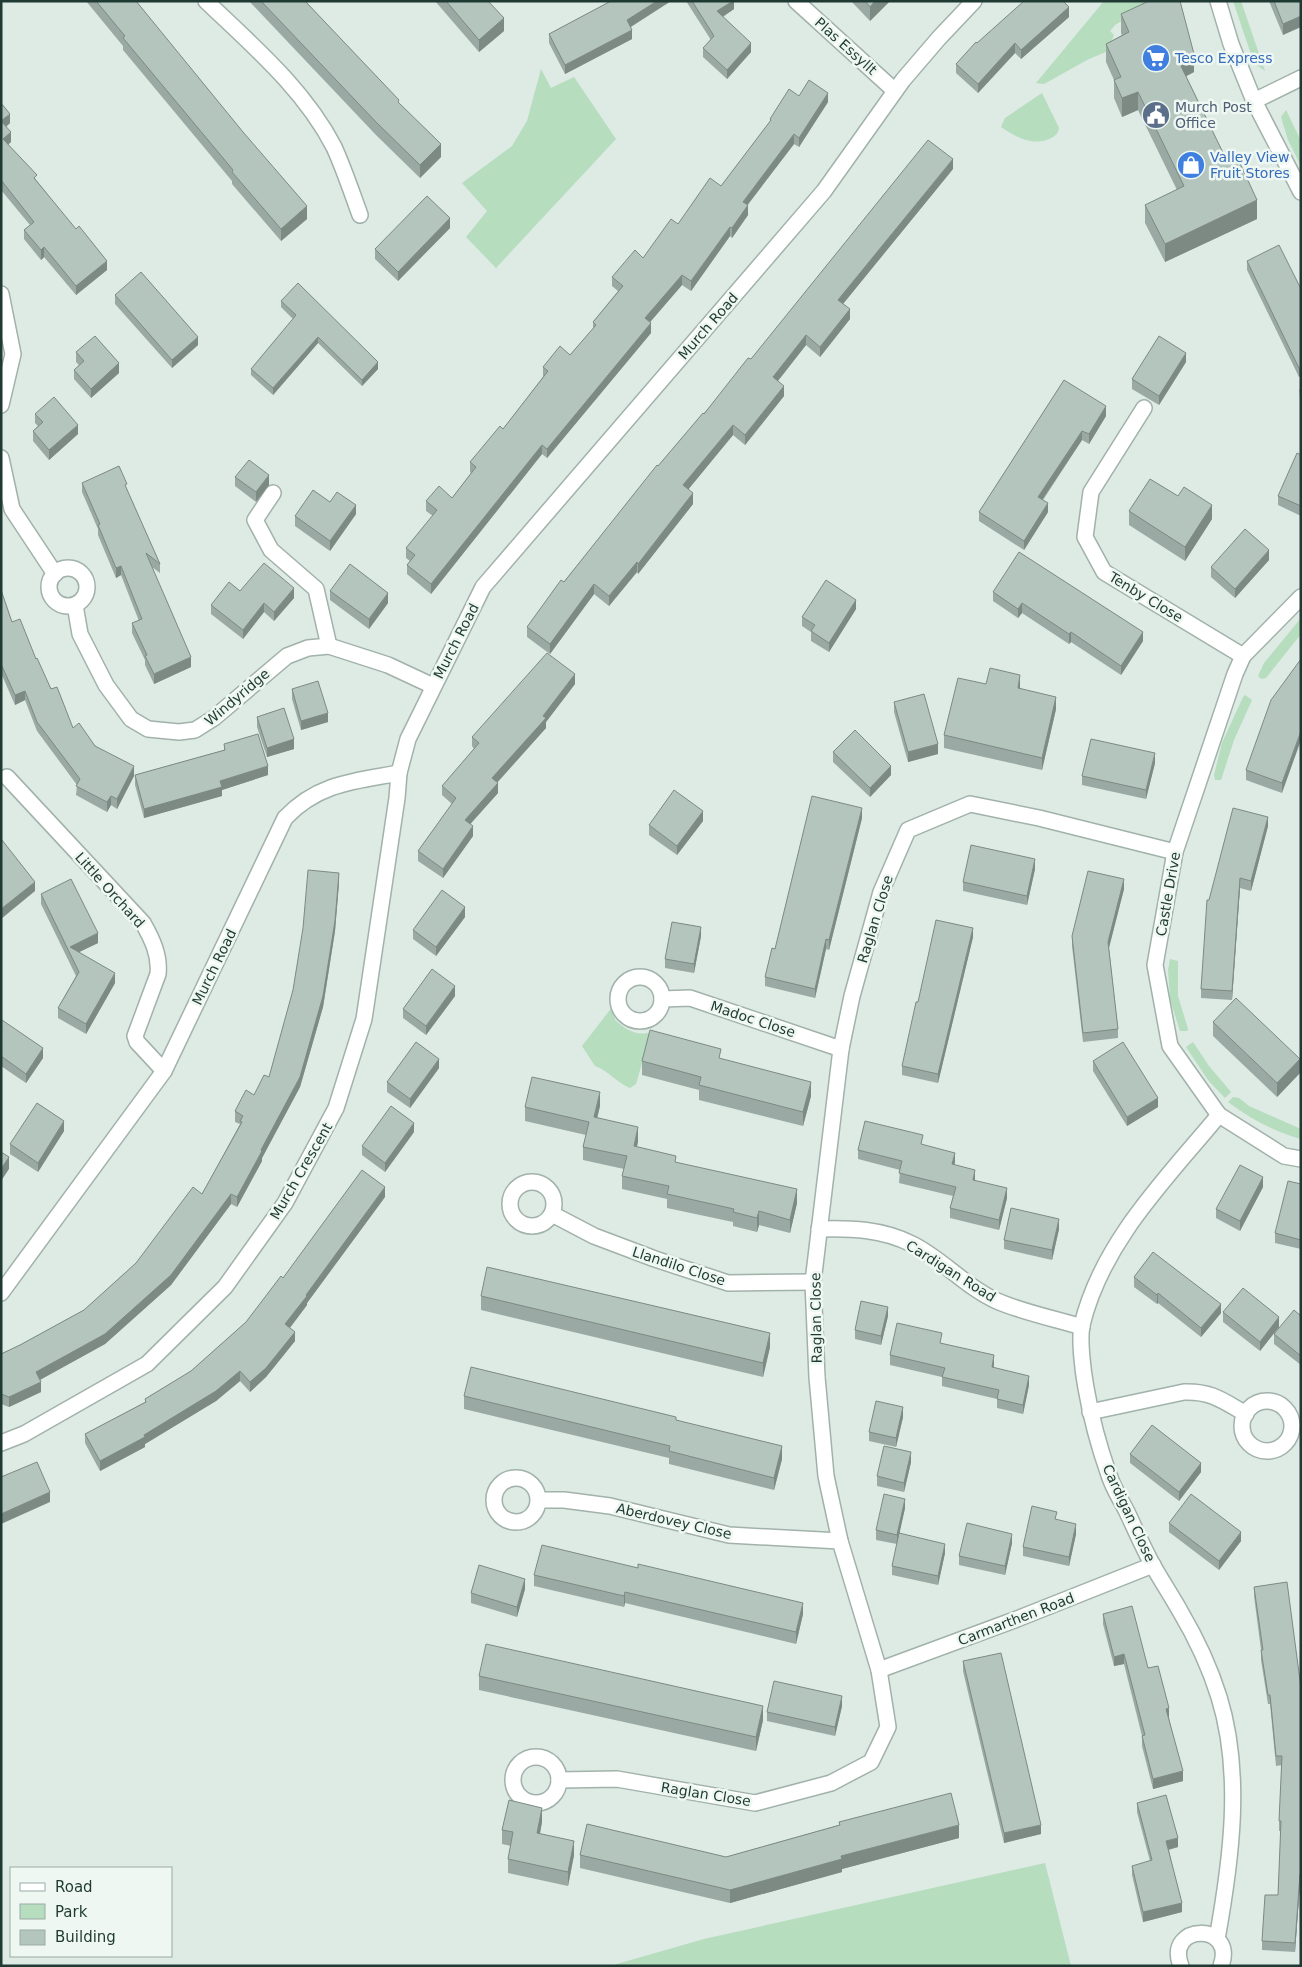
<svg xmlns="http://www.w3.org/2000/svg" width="1302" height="1967" viewBox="0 0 1302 1967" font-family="'DejaVu Sans',sans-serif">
<rect width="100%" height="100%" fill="#deeae4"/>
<g fill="#b5ddbe">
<path d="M1104,1H1155L1115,25L1110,31L1114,35L1108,51L1087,60L1044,84L1036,83Z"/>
<path d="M1233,1H1241L1265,71L1254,63Z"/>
<path d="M541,69L551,88L574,77L616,139L496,268L466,237L487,211L462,183L512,146L527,121Z"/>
<path d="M1042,93L1059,128C1058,133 1057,134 1053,137C1035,148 1016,137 1001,127L1005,118Z"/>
<path d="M1286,110L1301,141V166L1288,140L1281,117Z"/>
<path d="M1301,618V634L1266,678L1261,679L1258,676L1264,663Z"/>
<path d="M1245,695L1252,700L1234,740L1221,780H1215L1214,775L1222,743L1243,697Z"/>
<path d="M1170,959L1178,961V996L1188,1029L1187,1031H1180L1170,999L1168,970Z"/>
<path d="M613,1006L615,1020C625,1029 637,1037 651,1032L636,1084L630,1088C617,1083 608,1070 595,1066L582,1046Z"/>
<path d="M1193,1042L1209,1066L1231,1092L1225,1098L1208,1080L1186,1047Z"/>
<path d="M1233,1097L1239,1098L1249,1106L1301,1129V1139C1275,1132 1249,1118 1228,1102Z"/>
<path d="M1045,1863L1071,1966H610L704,1939Z"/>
</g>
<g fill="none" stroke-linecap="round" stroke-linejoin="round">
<defs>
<g id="minor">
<path d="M206,1C252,45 304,89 334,147C344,169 352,193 360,215"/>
<path d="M796,1L895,91"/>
<path d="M1218,1L1231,44L1254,101L1301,192"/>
<path d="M1254,101L1301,78"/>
<path d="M1,294L13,354L1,405"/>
<path d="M1144,408L1091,492L1085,537L1104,572L1243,656"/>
<path d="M1,458L12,509L55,574"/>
<path d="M273,493L255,520L271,550L316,589L329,646"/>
<circle cx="68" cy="587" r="19"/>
<path d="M1301,597L1243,656L1235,674L1175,852L1155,965L1170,1046L1216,1111L1219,1115L1284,1156L1301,1159"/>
<path d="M75,605L80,634L106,685L131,719L148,729L179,732L195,730L214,718L287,656L308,648L329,646L388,665L433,686"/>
<path d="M7,777L143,923C152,939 160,955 158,974L135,1036L137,1042L164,1071"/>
<circle cx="640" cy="999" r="22"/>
<path d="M662,999L690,998L841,1049"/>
<circle cx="532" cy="1204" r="22"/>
<path d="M552,1214L594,1236L655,1259L728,1283L813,1282"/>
<path d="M819,1229C851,1228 882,1229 912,1244C941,1258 967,1288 997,1301C1022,1312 1056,1319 1082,1327"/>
<path d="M1,1293L164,1071L285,818C318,783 355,781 399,773"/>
<circle cx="1267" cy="1426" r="25"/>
<path d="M1090,1412L1184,1392C1212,1391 1223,1401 1246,1414"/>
<path d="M1,1443L24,1434L147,1364L225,1287L285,1203L336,1108L364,1019L397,798L399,773L408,739L483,587L824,191L903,80L939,38L974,1"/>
<circle cx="516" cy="1500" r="22"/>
<path d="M539,1500H564L610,1506L729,1535L840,1541"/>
<path d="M879,1670L1017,1619L1153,1565"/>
<circle cx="536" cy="1780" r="23"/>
<path d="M559,1780L617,1779L755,1803L831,1783L871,1762L888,1727L879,1670L840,1541L826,1476L817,1377L813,1282L841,1049L852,996L881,892L908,830L970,804L1039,818L1175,852"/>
<path d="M1217,1939C1231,1861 1243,1774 1219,1697C1210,1668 1196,1638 1180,1611C1171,1595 1161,1580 1152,1564C1143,1547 1135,1529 1127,1512C1121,1500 1113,1488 1109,1475C1099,1447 1091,1417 1086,1388C1083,1372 1079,1340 1082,1325C1102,1242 1166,1179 1219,1115"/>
<path d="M1181,1966C1164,1923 1237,1922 1221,1966"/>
</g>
</defs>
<use href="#minor" stroke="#a1b2ab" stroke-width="18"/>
<use href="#minor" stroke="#fff" stroke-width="15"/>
</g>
<g fill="#9aa9a3">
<path d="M86,1H136L307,219L281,241L232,184V181L123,50V46Z"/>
<path d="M249,1H305L399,103L441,157L420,178L376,135Z"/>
<path d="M435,1H488L504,31L479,52Z"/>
<path d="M611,1H671L631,27L632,39L565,74L549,43V34Z"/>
<path d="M686,1H734V9L723,17L751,52L727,79L703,57V48L711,40Z"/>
<path d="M851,1H890L870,21Z"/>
<path d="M1269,1H1301L1283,35Z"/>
<path d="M1065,3L1069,17L1021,59L1015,53L978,93L956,73V64L977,43Z"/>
<path d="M1121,14L1194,72L1186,76L1228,163L1257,219L1165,262L1145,223V205L1177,190L1138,110L1122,117L1114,98V80L1106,62V44L1122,35L1121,33Z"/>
<path d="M799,96L828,102L799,147L794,144L747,205L748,215L732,238L730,236L691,291L682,285L650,322L651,333L547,458L542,454L431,594L407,574V565L410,561L406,558V548L433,516L426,511V501L452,498L471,473L470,472V462L503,429L543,377V367L570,355L593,329V322L618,291L612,286V277L643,258L678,224L721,186L770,122V119Z"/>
<path d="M1,103L10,123L6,127L11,142L8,144L107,270L76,295L44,257L41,260L24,239V230L30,225L1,190Z"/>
<path d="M953,169L843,304L850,319L820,357L806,345L778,381L784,396L745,445L733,435L688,489L693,504L638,574L637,572L609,606L594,594L550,654L527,637V627L658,466L751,359Z"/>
<path d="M450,228L398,281L375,259V249Z"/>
<path d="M1247,261L1301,289L1299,377L1247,270Z"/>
<path d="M115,295L198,345L172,368L115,304Z"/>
<path d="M281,301L378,369L362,386L318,343L273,395L251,375V369L293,319L281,307Z"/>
<path d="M76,352L119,373L91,398L74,379V370L79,365L76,362Z"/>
<path d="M1186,362L1159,405L1132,389V379Z"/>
<path d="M1064,380L1106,416L1089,444L1082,440L1043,500L1048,512L1024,550L979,521V512Z"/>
<path d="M35,414L78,434L49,460L33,441V431L38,426L35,423Z"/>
<path d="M1301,455V516L1278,505V496Z"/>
<path d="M235,477L269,485L256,502L235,486Z"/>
<path d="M82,483L127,490L160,564V573L152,567L191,667L154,684L145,665V660L132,633V623L139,621L121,575L116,578L108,559L98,535V529L82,492Z"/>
<path d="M330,502L356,514L330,551L295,526V516Z"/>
<path d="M1129,511L1212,519L1185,561L1129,525Z"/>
<path d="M1269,560L1235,598L1211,577V567Z"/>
<path d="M1,590L12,622L36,659L51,689L73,728L134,776L117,809L111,805L107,812L76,795L77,785L37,731L25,700L15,705L1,673Z"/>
<path d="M240,591L294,598L274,621L264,612L243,639L211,614V605Z"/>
<path d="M330,591L388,603L369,629L330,600Z"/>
<path d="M993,592L1143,641L1121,675L1071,642L1069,644L1022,613L1018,618L993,601Z"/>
<path d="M856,609L829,652L811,641V632L802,626V617Z"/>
<path d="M1301,659L1282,793L1246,780V770Z"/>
<path d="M575,684L546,722V728L497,783L498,793L470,824L473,836L443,878L418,861V851L452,804L442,795V786L474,749L472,746V737Z"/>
<path d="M986,684L1020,688L1056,709L1042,770L944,748V735Z"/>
<path d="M292,689L328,722L301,730L292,699Z"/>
<path d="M894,702L938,754L908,762L894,712Z"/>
<path d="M257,717L294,749L267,757L257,727Z"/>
<path d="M224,744L268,775L222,790V796L144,818L135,785V775L224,750Z"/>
<path d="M833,752L891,775L870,797L833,762Z"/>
<path d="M1155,763L1146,799L1082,785V776Z"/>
<path d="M862,818L829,950L826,949L815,998L765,986V977L775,949Z"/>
<path d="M703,821L677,855L649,835V825Z"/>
<path d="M1268,826L1251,891L1240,888L1232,1000L1201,998V989L1209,900Z"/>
<path d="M1035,869L1027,905L963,891V882Z"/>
<path d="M339,883L335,931L323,1007L300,1087L262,1158V1161L237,1207L231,1204L171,1285L105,1344L40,1380L41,1392L9,1407L1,1404V1354L20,1345L84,1310L136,1263L202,1194L240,1124L235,1122V1111L254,1095L269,1077Z"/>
<path d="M1124,889L1109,948L1118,1029V1038L1083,1042L1072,946V936Z"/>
<path d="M41,894L98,943L79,952L115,983L86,1034L58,1018V1008L76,976L41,904Z"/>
<path d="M465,917L436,956L413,939V930Z"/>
<path d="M701,936L694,973L665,968V959Z"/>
<path d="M973,937L938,1083L902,1075V1066L918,1002Z"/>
<path d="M455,996L426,1035L403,1018V1009Z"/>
<path d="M1,1021L43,1058L26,1083L1,1066Z"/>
<path d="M1213,1022L1300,1073L1277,1097L1213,1036Z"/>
<path d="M642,1061L811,1096L803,1126L699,1100V1090L642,1075Z"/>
<path d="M1093,1061L1158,1107L1127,1126L1093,1071Z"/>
<path d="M439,1068L410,1108L387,1092V1082Z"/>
<path d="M600,1106L597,1118L638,1141L637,1147L676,1163L797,1203L790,1233L759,1225L757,1232L733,1226V1222L667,1208V1199L622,1189V1176L624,1169L583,1160V1147L586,1135L525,1121V1107Z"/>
<path d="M64,1131L38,1172L10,1154V1144Z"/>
<path d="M414,1132L385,1172L362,1155V1146Z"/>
<path d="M923,1145L955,1162L954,1165L975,1179V1181L1007,1198L999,1230L950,1218V1208L953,1196L899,1183L900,1170L858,1159V1150Z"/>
<path d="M1301,1184V1249L1275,1243V1233Z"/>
<path d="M1263,1187L1240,1231L1216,1218V1209Z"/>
<path d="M385,1197L307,1303V1305L290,1328L295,1341L266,1377L250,1392L240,1381L216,1401L145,1444V1447L100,1471L85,1443V1434L145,1402V1399L191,1371L246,1322L283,1278Z"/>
<path d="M1059,1229L1052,1260L1004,1249V1240Z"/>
<path d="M1134,1277L1221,1313L1201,1337L1158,1303L1157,1304L1134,1287Z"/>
<path d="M481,1296L770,1347L763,1377L481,1310Z"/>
<path d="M1223,1312L1279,1327L1260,1351L1223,1322Z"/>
<path d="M888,1316L881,1345L855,1339V1330Z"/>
<path d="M1301,1316V1365L1274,1344V1334Z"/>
<path d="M942,1343L994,1364V1368L1029,1385L1023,1414L997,1408V1399L942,1386V1377L890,1365V1355Z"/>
<path d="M464,1396L782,1459L774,1490L669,1464V1458L464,1409Z"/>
<path d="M903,1417L896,1447L869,1441V1432Z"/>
<path d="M1130,1454L1201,1472L1179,1501L1130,1463Z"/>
<path d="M911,1462L904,1492L877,1486V1476Z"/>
<path d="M905,1508L899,1533L945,1553L938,1585L892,1575V1566L897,1544L876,1540V1530Z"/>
<path d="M1057,1520L1076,1534L1069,1566L1023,1556V1547Z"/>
<path d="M1169,1523L1241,1541L1219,1570L1169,1532Z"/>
<path d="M1012,1543L1005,1575L959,1565V1556Z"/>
<path d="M534,1575L803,1614L796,1644L625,1603L624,1607L534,1586Z"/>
<path d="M1254,1587L1301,1688V1884H1300L1295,1952L1262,1950V1941L1278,1895L1281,1831H1279V1821L1282,1765L1276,1766L1270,1704H1268L1261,1660V1650L1254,1596Z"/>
<path d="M525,1589L517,1617L471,1603V1593Z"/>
<path d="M1103,1614L1148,1668L1169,1718L1183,1781L1153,1789L1142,1746V1736L1124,1664L1114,1666L1103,1624Z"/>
<path d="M963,1661L1041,1834L1004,1843L963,1671Z"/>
<path d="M479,1676L763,1720L756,1751L479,1690Z"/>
<path d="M842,1706L835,1736L767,1721V1712Z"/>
<path d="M1137,1803L1178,1847L1169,1850L1182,1912L1143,1922L1132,1875V1866L1150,1861L1137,1812Z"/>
<path d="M542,1822L540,1834L574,1855L568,1886L508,1873V1859L511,1846L502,1844V1830Z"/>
<path d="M839,1822L959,1838L842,1869V1872L730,1903L580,1868V1855L726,1857L839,1825Z"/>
</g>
<g fill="#7d8a84">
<path d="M657,1H671L627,29V20Z"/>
<path d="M733,1H734V9L717,20V11Z"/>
<path d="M875,1H890L870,21V7Z"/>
<path d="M1069,7V17L1021,59V50Z"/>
<path d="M1301,16V27L1283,35V24Z"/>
<path d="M504,18V31L479,52V40Z"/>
<path d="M632,30V39L565,74V65Z"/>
<path d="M751,43V52L727,79V70Z"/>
<path d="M1015,43V53L978,93V84Z"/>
<path d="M1194,54V72L1179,80V62Z"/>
<path d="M1138,92V110L1122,117V98Z"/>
<path d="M828,93V102L799,147V138Z"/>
<path d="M10,114V123L1,131V121Z"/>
<path d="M11,132V142L3,149V139Z"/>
<path d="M794,134V144L743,211V202Z"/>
<path d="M441,144V157L420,178V165Z"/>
<path d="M953,159V169L838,310V300Z"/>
<path d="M1257,200V219L1165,262V244Z"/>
<path d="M748,205V215L732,238V228Z"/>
<path d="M307,206V219L281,241V229Z"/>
<path d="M450,218V228L398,281V272Z"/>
<path d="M730,227V236L691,291V281Z"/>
<path d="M44,247V257L41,260V250Z"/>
<path d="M107,261V270L76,295V286Z"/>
<path d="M682,275V285L645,328V318Z"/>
<path d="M850,309V319L820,357V347Z"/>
<path d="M651,323V333L547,458V449Z"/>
<path d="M806,335V345L773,387V377Z"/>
<path d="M198,337V345L172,368V360Z"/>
<path d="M318,337V343L273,395V388Z"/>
<path d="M1186,353V362L1159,405V396Z"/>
<path d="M378,362V369L362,386V380Z"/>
<path d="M119,363V373L91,398V389Z"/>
<path d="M1301,367V376L1299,377V368Z"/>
<path d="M784,386V396L745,445V435Z"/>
<path d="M1106,406V416L1089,444V434Z"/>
<path d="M78,425V434L49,460V450Z"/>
<path d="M733,425V435L683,496V485Z"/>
<path d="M1082,431V440L1038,506V497Z"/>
<path d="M542,445V454L431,594V584Z"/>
<path d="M269,475V485L256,502V492Z"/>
<path d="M693,493V504L638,574V564Z"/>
<path d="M1048,503V512L1024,550V541Z"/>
<path d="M356,505V514L330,551V541Z"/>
<path d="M1212,505V519L1185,561V547Z"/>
<path d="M1269,550V560L1235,598V589Z"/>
<path d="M637,562V572L609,606V596Z"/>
<path d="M121,566V575L116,578V568Z"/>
<path d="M594,584V594L550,654V644Z"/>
<path d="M294,588V598L274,621V612Z"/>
<path d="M388,593V603L369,629V619Z"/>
<path d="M856,600V609L829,652V643Z"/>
<path d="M264,603V612L243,639V630Z"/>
<path d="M1022,603V613L1018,618V609Z"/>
<path d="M1071,632V642L1069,644V634Z"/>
<path d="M1143,632V641L1121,675V666Z"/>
<path d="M191,657V667L154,684V674Z"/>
<path d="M575,674V684L546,722V728L492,788V778L543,716Z"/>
<path d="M1020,675V687L1018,700V688Z"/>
<path d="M25,691V700L15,705V695Z"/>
<path d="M1056,697V709L1042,770V758Z"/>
<path d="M328,713V722L301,730V721Z"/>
<path d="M1301,731V740L1282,793V783Z"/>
<path d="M294,739V749L267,757V748Z"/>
<path d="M938,744V754L908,762V752Z"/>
<path d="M1155,753V763L1146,799V790Z"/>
<path d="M134,766V776L117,809V799Z"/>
<path d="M268,766V775L222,790V796L144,818V809L220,781Z"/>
<path d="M891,766V775L870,797V788Z"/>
<path d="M498,783V793L465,830V820Z"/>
<path d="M111,796V805L107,812V802Z"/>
<path d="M862,808V818L829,950V940Z"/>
<path d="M703,811V821L677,855V846Z"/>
<path d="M1268,817V826L1251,891V881Z"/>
<path d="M473,826V836L443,878V869Z"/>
<path d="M1035,859V869L1027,905V896Z"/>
<path d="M339,873V883L335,931L323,1007L300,1087L262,1158V1161L237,1207V1197L261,1150Z"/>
<path d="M1240,878V888L1232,1000V991Z"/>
<path d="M1124,879V889L1108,951V942Z"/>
<path d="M35,882V891L1,919V909Z"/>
<path d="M465,907V917L436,956V947Z"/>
<path d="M701,927V936L694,973V964Z"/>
<path d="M973,928V937L938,1083V1074Z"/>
<path d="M98,933V943L71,956L70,947Z"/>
<path d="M826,939V949L815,998V989Z"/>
<path d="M115,973V983L86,1034V1024Z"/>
<path d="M455,986V996L426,1035V1026Z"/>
<path d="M43,1048V1058L26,1083V1074Z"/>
<path d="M439,1059V1068L410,1108V1099Z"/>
<path d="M1300,1059V1073L1277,1097V1083Z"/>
<path d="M811,1082V1096L803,1126V1112Z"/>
<path d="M600,1092V1106L594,1131V1117Z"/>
<path d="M1158,1098V1107L1127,1126V1117Z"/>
<path d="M64,1121V1131L38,1172V1163Z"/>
<path d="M414,1123V1132L385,1172V1163Z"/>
<path d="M638,1127V1141L634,1160V1146Z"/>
<path d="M955,1153V1162L952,1174V1164Z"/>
<path d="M9,1157V1169L1,1181V1169Z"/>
<path d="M975,1170V1179L973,1190V1180Z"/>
<path d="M1263,1177V1187L1240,1231V1221Z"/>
<path d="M385,1187V1197L307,1303V1305L285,1334V1324Z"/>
<path d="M1007,1188V1198L999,1230V1220Z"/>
<path d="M797,1189V1203L790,1233V1220Z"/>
<path d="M231,1194V1204L171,1285L105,1344L36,1382V1372Z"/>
<path d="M759,1211V1225L757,1232V1218Z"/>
<path d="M1059,1219V1229L1052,1260V1250Z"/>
<path d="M1158,1293V1303L1157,1304V1295Z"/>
<path d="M1221,1304V1313L1201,1337V1328Z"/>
<path d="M888,1307V1316L881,1345V1336Z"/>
<path d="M1279,1317V1327L1260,1351V1342Z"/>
<path d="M295,1332V1341L266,1377L250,1392V1382Z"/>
<path d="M770,1333V1347L763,1377V1363Z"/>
<path d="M994,1355V1364L992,1377V1367Z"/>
<path d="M240,1371V1381L216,1401L145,1444V1447L100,1471V1461L144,1435Z"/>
<path d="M1029,1376V1385L1023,1414V1405Z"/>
<path d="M41,1382V1392L9,1407V1397Z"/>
<path d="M903,1407V1417L896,1447V1438Z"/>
<path d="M782,1446V1459L774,1490V1478Z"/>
<path d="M911,1452V1462L904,1492V1483Z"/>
<path d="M1201,1463V1472L1179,1501V1492Z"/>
<path d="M50,1492V1502L1,1524V1514Z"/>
<path d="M905,1499V1508L897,1545V1535Z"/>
<path d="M1076,1524V1534L1069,1566V1557Z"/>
<path d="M1241,1532V1541L1219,1570V1561Z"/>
<path d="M1012,1534V1543L1005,1575V1566Z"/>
<path d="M945,1544V1553L938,1585V1576Z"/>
<path d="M525,1579V1589L517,1617V1607Z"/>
<path d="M625,1592V1603L624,1607V1596Z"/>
<path d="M803,1603V1614L796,1644V1632Z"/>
<path d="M1124,1654V1664L1114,1666V1657Z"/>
<path d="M842,1696V1706L835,1736V1727Z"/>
<path d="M763,1706V1720L756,1751V1737Z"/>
<path d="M1169,1708V1718L1166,1719V1709Z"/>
<path d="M1183,1771V1781L1153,1789V1779Z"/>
<path d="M542,1808V1822L537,1847V1833Z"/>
<path d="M959,1825V1838L842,1869V1872L730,1903V1890L841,1856Z"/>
<path d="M1041,1825V1834L1004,1843V1833Z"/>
<path d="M1178,1838V1847L1166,1850V1841Z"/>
<path d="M574,1841V1855L568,1886V1872Z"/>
<path d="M1300,1874V1884L1295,1952V1943Z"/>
<path d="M1182,1903V1912L1143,1922V1912Z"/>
</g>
<g fill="#b3c5bd" stroke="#7d8a84">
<path d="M96,1H136L243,132L307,206L281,229L232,172L233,170L123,38L125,36Z"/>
<path d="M261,1H305L399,100L398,102L441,144L420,165L376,122Z"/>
<path d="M446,1H488L504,18L479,40Z"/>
<path d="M611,1H657L627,20L632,30L565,65L549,34Z"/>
<path d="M692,1H733L717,11L751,43L727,70L703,48L714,36Z"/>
<path d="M865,1H875L870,7Z"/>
<path d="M1024,1H1063L1069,7L1021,50L1015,43L978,84L956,64L976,42L977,43Z"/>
<path d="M1149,1H1180L1194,54L1179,62L1228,163L1238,159L1257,200L1165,244L1145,205L1184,186L1138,92L1122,98L1114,80L1121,77L1106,44L1129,32L1121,14Z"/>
<path d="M1274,1H1301V16L1283,24Z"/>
<path d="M809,80L828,93L799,138L794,134L743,202L748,205L732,228L730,227L691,281L682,275L645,318L651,323L547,449L542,445L431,584L407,565L415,555L406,548L437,510L426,501L439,486L452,498L476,467L470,462L500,426L503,429L548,371L543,367L560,346L570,355L596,325L593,322L623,286L612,277L635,250L643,258L671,219L678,224L710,178L721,186L771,120L770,119L789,89L799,96Z"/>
<path d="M1,103L10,114L1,121Z"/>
<path d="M1,121L11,132L3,139L37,175L34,178L76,229L79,226L107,261L76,286L44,247L41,250L24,230L34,222L1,180Z"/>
<path d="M928,140L953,159L838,300L850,309L820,347L806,335L773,377L784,386L745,435L733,425L683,485L693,493L638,564L637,562L609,596L594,584L550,644L527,627L561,580L564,582L657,465L658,466L703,413L704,414L748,358L751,359Z"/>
<path d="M427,196L450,218L398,272L375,249Z"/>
<path d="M1279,245L1301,289V367L1299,368L1247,261Z"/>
<path d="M141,272L198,337L172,360L115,295Z"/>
<path d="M298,283L378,362L362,380L318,337L273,388L251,369L296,315L281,301Z"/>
<path d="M95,336L119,363L91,389L74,370L84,361L76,352Z"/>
<path d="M1159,336L1186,353L1159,396L1132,379Z"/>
<path d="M1064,380L1106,406L1089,434L1082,431L1038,497L1048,503L1024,541L979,512Z"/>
<path d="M1300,389H1301V408Z"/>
<path d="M54,397L78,425L49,450L33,431L43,422L35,414Z"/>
<path d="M1297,453L1301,455V506L1278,496Z"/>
<path d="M249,460L269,475L256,492L235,477Z"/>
<path d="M119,466L127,484L125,485L160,564L146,553L191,657L154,674L145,656L147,655L132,623L142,619L121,566L116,568L108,549L98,525L100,524L82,483Z"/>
<path d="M1150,479L1178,496L1184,487L1212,505L1185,547L1129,511Z"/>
<path d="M313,490L330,502L337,492L356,505L330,541L295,516Z"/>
<path d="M1245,529L1269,550L1235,589L1211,567Z"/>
<path d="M1019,552L1143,632L1121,666L1071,632L1069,634L1022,603L1018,609L993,592Z"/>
<path d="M264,563L294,588L274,612L264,603L243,630L211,605L229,582L240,591Z"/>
<path d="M350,564L388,593L369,619L330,591Z"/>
<path d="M826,580L856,600L829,643L811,631L815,625L802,617Z"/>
<path d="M1,590L12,622L20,619L36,659L37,658L51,689L57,687L73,728L79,723L95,746L134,766L117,799L111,796L107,802L76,786L80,779L37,722L25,691L15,695L1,664Z"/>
<path d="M547,653L575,674L543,716L546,718L492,778L498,783L465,820L473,826L443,869L418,851L456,798L442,786L479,743L472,737Z"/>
<path d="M1301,659V731L1282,783L1246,770L1271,700Z"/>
<path d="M990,668L1020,675L1018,688L1056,697L1042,758L944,735L958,678L986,684Z"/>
<path d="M318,681L328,713L301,721L292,689Z"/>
<path d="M924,694L938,744L908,752L894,702Z"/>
<path d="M284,708L294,739L267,748L257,717Z"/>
<path d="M855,730L891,766L870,788L833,752Z"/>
<path d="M258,734L268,766L220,781L222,787L144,809L135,775L225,750L224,744Z"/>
<path d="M1091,739L1155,753L1146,790L1082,776Z"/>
<path d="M674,790L703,811L677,846L649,825Z"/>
<path d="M812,796L862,808L829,940L826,939L815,989L765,977L772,948L775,949Z"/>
<path d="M1233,808L1268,817L1251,881L1240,878L1232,991L1201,989L1207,900H1209Z"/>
<path d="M2,840L35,882L1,909V841Z"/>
<path d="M971,845L1035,859L1027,896L963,882Z"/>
<path d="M308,870L339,873L335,921L323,996L300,1077L261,1150L262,1151L237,1197L231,1194L171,1275L105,1334L36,1372L41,1382L9,1397L1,1394V1354L20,1345L84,1310L136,1263L193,1187L202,1194L242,1122L240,1121L243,1116L235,1111L246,1090L254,1095L264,1075L269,1077L293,990L303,928Z"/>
<path d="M1088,871L1124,879L1108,942L1118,1029L1083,1033L1072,936Z"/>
<path d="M71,879L98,933L70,947L115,973L86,1024L58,1008L79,972L41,894Z"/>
<path d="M442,890L465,907L436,947L413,930Z"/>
<path d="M936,920L973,928L938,1074L902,1066L916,1002H918Z"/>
<path d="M672,922L701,927L694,964L665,959Z"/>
<path d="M432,969L455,986L426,1026L403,1009Z"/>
<path d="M1236,998L1300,1059L1277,1083L1213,1022Z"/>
<path d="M2,1020L43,1048L26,1074L1,1056V1021Z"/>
<path d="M650,1030L721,1049L719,1058L811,1082L803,1112L699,1085L701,1077L642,1061Z"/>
<path d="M416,1042L439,1059L410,1099L387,1082Z"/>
<path d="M1123,1042L1158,1098L1127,1117L1093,1061Z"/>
<path d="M532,1077L600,1092L594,1117L638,1127L634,1146L676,1156L675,1162L797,1189L790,1220L759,1211L757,1218L733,1212L734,1209L667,1194L669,1186L622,1176L627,1156L583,1147L589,1122L525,1107Z"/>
<path d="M37,1103L64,1121L38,1163L10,1144Z"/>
<path d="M391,1106L414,1123L385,1163L362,1146Z"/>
<path d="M865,1121L923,1135L921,1144L955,1153L952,1164L975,1170L973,1180L1007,1188L999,1220L950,1208L956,1187L899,1173L902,1161L858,1150Z"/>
<path d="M1,1152L9,1157L1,1169Z"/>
<path d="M1240,1165L1263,1177L1240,1221L1216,1209Z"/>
<path d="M362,1170L385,1187L306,1295L307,1296L285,1324L295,1332L266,1368L250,1382L240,1371L216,1391L144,1435L145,1437L100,1461L85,1434L146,1402L145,1399L191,1371L246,1322L281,1276L283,1278Z"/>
<path d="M1288,1181L1301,1184V1240L1275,1233Z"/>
<path d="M1011,1208L1059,1219L1052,1250L1004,1240Z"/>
<path d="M1153,1252L1221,1304L1201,1328L1158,1293L1157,1295L1134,1277Z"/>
<path d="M487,1267L770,1333L763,1363L481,1296Z"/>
<path d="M1243,1288L1279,1317L1260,1342L1223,1312Z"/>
<path d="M861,1301L888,1307L881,1336L855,1330Z"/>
<path d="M1294,1310L1301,1316V1356L1274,1334Z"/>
<path d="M897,1323L942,1333L940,1343L994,1355L992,1367L1029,1376L1023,1405L997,1399L999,1390L942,1377L945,1368L890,1355Z"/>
<path d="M471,1367L676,1417V1420L782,1446L774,1478L669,1451L670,1446L464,1396Z"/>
<path d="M876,1401L903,1407L896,1438L869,1432Z"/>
<path d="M1152,1425L1201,1463L1179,1492L1130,1454Z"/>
<path d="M884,1446L911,1452L904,1483L877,1476Z"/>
<path d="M37,1462L50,1492L1,1514V1477Z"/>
<path d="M884,1494L905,1499L897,1535L876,1530Z"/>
<path d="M1191,1494L1241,1532L1219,1561L1169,1523Z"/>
<path d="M1032,1506L1057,1512L1055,1519L1076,1524L1069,1557L1023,1547Z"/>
<path d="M967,1523L1012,1534L1005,1566L959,1556Z"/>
<path d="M899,1533L945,1544L938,1576L892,1566Z"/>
<path d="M542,1545L638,1568V1564L803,1603L796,1632L625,1592L624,1596L534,1575Z"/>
<path d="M479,1565L525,1579L517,1607L471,1593Z"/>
<path d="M1287,1582L1301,1688V1874H1300L1295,1943L1262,1941L1265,1895H1278L1281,1821H1279L1282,1756H1276L1270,1695H1268L1261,1650H1263L1254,1587Z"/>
<path d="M1132,1606L1148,1668L1158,1666L1169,1708L1166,1709L1183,1771L1153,1779L1142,1736L1145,1735L1124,1654L1114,1657L1103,1614Z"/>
<path d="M486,1644L763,1706L756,1737L479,1676Z"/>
<path d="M1001,1653L1041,1825L1004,1833L963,1661Z"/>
<path d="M774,1681L842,1696L835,1727L767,1712Z"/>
<path d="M951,1793L959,1825L841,1856L842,1859L730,1890L580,1855L587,1824L726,1857L840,1825L839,1822Z"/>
<path d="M1166,1795L1178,1838L1166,1841L1182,1903L1143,1912L1132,1866L1152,1860L1137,1803Z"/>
<path d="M509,1800L542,1808L537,1833L574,1841L568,1872L508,1859L513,1832L502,1830Z"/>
</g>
<defs>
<symbol id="supermarket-disc" viewBox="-11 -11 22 22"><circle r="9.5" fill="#3f7fe0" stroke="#eef7f2"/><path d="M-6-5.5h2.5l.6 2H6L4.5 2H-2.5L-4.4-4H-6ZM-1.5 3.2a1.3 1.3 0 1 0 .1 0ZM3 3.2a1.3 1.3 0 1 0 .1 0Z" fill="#fff"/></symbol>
<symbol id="civic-disc" viewBox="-11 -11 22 22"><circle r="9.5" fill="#5c6f8a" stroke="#eef7f2"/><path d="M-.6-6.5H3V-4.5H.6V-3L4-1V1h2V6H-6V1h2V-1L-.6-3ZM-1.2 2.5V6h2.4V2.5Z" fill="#fff"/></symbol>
<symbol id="shop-disc" viewBox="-11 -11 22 22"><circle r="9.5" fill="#3f7fe0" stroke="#eef7f2"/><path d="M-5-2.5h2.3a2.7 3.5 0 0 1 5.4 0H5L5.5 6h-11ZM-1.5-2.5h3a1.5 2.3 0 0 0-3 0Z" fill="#fff"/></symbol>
</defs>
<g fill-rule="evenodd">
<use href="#supermarket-disc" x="1140" y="42" width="32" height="32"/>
<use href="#civic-disc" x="1140" y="99" width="32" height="32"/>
<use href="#shop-disc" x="1175" y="149" width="32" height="32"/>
</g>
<g text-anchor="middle" stroke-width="5" stroke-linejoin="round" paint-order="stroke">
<g font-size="14" fill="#1f3a32" stroke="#eef7f2">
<text transform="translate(846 46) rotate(42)" y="5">Plas Essyllt</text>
<text transform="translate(708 326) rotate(-49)" y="5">Murch Road</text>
<text transform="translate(1146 597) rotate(31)" y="5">Tenby Close</text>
<text transform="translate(456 641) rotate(-63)" y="5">Murch Road</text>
<text transform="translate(237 697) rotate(-40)" y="5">Windyridge</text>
<text transform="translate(110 890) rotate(48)" y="5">Little Orchard</text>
<text transform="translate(1168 894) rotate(-80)" y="5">Castle Drive</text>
<text transform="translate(875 919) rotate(-73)" y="5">Raglan Close</text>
<text transform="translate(214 967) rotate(-64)" y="5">Murch Road</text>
<text transform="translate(753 1019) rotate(18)" y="5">Madoc Close</text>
<text transform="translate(301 1171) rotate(-60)" y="5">Murch Crescent</text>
<text transform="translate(679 1266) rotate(18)" y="5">Llandilo Close</text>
<text transform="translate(951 1271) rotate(32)" y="5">Cardigan Road</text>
<text transform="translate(816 1318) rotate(-91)" y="5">Raglan Close</text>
<text transform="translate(1129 1513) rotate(65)" y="5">Cardigan Close</text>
<text transform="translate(674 1521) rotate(13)" y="5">Aberdovey Close</text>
<text transform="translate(1016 1619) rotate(-21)" y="5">Carmarthen Road</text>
<text transform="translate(706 1794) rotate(9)" y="5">Raglan Close</text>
</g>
<g font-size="14" fill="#366cbe" stroke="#eef7f2" text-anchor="start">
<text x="1175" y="63">Tesco Express</text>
<text x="1210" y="162">Valley View<tspan x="1210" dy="16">Fruit Stores</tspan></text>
</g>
<g font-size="14" fill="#4e5e75" stroke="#eef7f2" text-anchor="start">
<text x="1175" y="112">Murch Post<tspan x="1175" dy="16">Office</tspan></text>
</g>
</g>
<rect width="1302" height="1967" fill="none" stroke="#1f3a32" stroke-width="5"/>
<rect x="10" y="1867" width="162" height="90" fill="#eef7f2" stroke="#9baba5"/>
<rect x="20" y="1883" width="25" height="8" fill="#ffffff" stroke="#9baba5"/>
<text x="55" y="1892" font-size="15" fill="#1f3a32">Road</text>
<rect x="20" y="1904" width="25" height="15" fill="#b5ddbe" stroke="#9baba5"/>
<text x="55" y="1917" font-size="15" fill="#1f3a32">Park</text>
<rect x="20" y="1930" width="25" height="15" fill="#b3c5bd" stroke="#9baba5"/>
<text x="55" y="1942" font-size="15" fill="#1f3a32">Building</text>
</svg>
